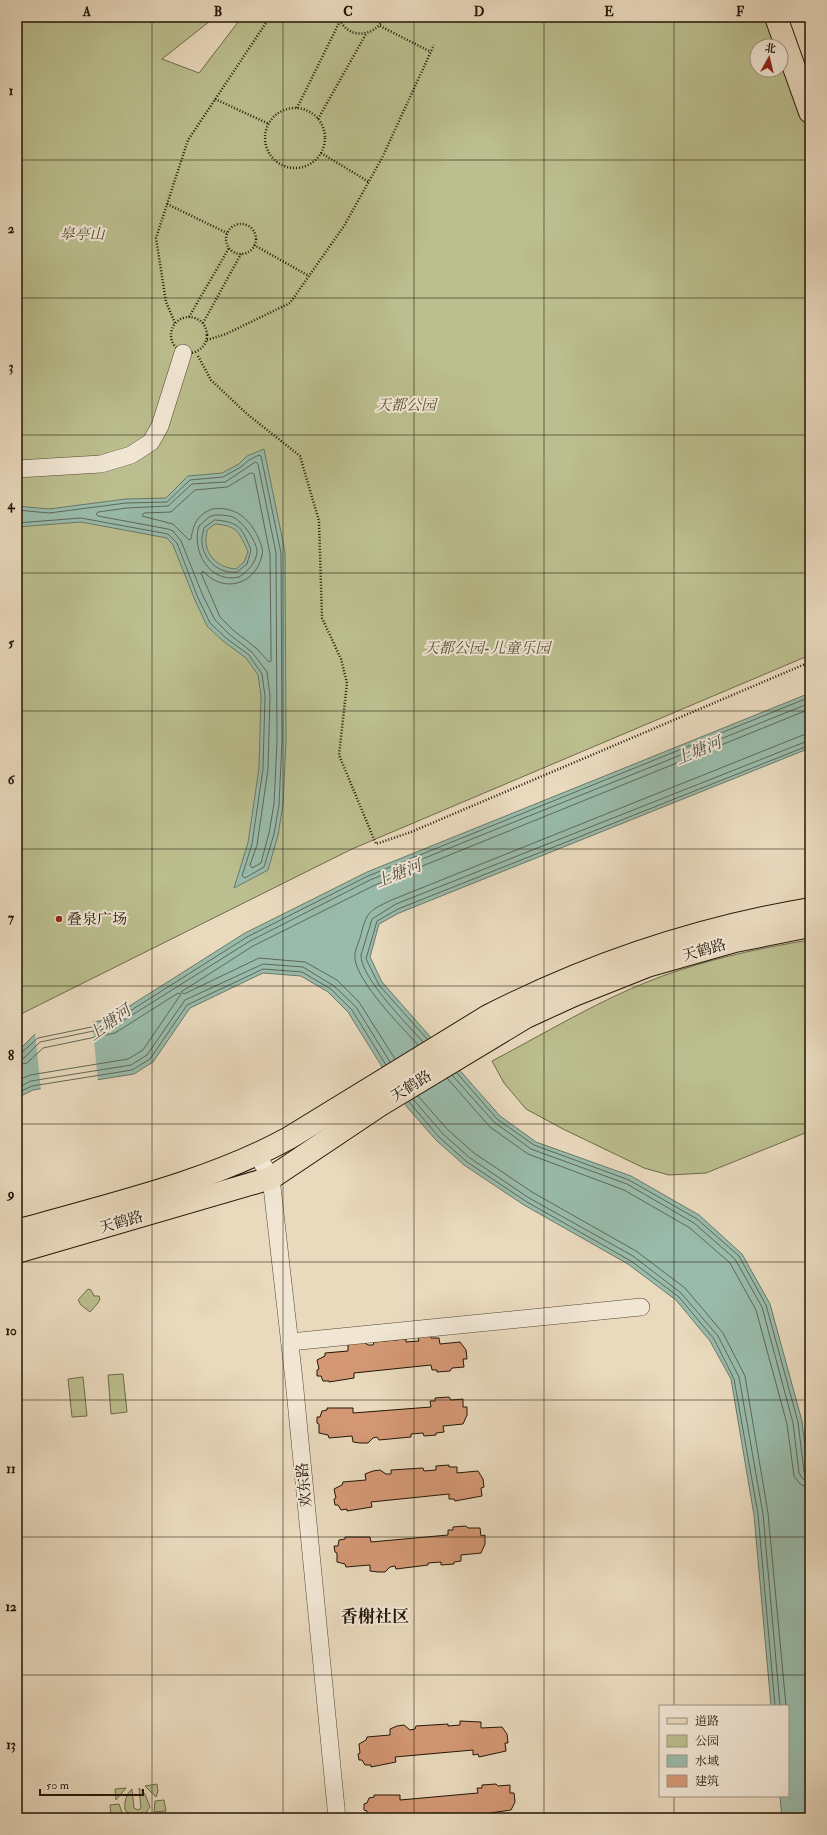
<svg xmlns="http://www.w3.org/2000/svg" width="827" height="1835" viewBox="0 0 827 1835" font-family="'IM FELL Double Pica','Noto Serif SC',serif">
<rect width="100%" height="100%" fill="#e9d9bd"/>
<filter id="stains"><feTurbulence type="fractalNoise" baseFrequency=".005" numOctaves="4"/><feColorMatrix values="0 0 0 0 .2 0 0 0 0 .09 0 0 0 0 .02 0 0 0 .5 -.17"/></filter>
<radialGradient id="worn" r=".72"><stop offset=".6" stop-color="#630" stop-opacity="0"/><stop offset="1" stop-color="#630" stop-opacity=".3"/></radialGradient>
<g fill="#bbbe8e" stroke="#6e6a4a" fill-rule="evenodd">
<path d="M17,17H215L162,59L199,73L242,17H779L810,116V655L352,849L17,1016ZM757,46H781V70H757Z"/>
<path d="M810,940V1131L706,1173L669,1175L644,1168L563,1129L526,1109L504,1083L492,1061C553,1029 614,991 680,970C723,956 766,947 810,940Z"/>
<path d="M88,1289L91,1290L94,1296H99L100,1299L98,1303L90,1312L81,1305L78,1300Z"/>
<path d="M123,1374L127,1412L111,1414L108,1375Z"/>
<path d="M83,1377L87,1416L72,1417L68,1379Z"/>
<path d="M157,1784L158,1791L156,1797L145,1786Z"/>
<path d="M126,1788L116,1800L115,1789Z"/>
<path d="M139,1788L145,1794L150,1807L142,1818H134L125,1810C124,1802 126,1794 132,1789L134,1808L138,1810L141,1808Z"/>
<path d="M164,1800L166,1811L154,1812L155,1801Z"/>
<path d="M119,1804L123,1815L111,1816L110,1805Z"/>
<path d="M165,1813L166,1818H147Z"/>
</g>
<g fill="#99bbab" stroke="#697969" fill-rule="evenodd">
<path d="M264,449L285,552L286,740L283,805L278,835L268,870L234,888L248,843L259,768L261,696L258,675L246,658L223,641L207,626L195,600L173,545L167,538L81,522L17,527V506L49,509L126,499L166,498L188,476L222,473L239,464L247,456ZM215,524C238,526 239,532 248,552L244,562L236,569C221,568 208,559 206,543C205,540 207,534 207,530Z"/>
<path d="M810,693V748L399,913L379,924L370,957L382,982L500,1116L536,1142L631,1176L699,1215L742,1254L770,1304L802,1421L810,1488V1818H782L780,1796H788V1706H771L754,1515L731,1379L710,1341L676,1300L628,1264L524,1205L464,1165L436,1140L407,1107L348,1012L328,992L301,976L263,973L190,1008L153,1062L134,1074L33,1090L17,1098V1052L35,1034L109,1019L245,933L367,872Z"/>
</g>
<path fill="#e9d9bd" d="M92,1021L98,1082L41,1091L35,1032Z"/>
<g fill="none" stroke-linecap="round" stroke-linejoin="round">
<g stroke="#5e6858" stroke-width="1">
<path d="M256,462L258,464L276,553L277,741L274,804L269,833L261,863L252,868L250,865L257,845L268,769L270,696L267,672L252,652L229,634L215,620L203,596L181,541L173,531L168,529L98,516L96,514L98,512L127,508L168,506L192,484L225,482Z"/>
<path d="M251,473L254,474L270,554L271,646V661L269,662L256,648L233,630L220,617L201,573L203,571C223,594 256,585 262,555C264,549 260,543 258,537C249,518 235,506 212,509C197,515 193,525 191,539L189,540L173,524L142,516L144,513L171,512L195,490L227,487Z"/>
<path d="M17,510L49,513L126,503L167,502L190,480L223,477L241,467L249,460L259,455L261,456L281,553L282,741L279,805L274,834L264,867L245,878L242,876L252,844L263,769L265,696L262,674L249,655L226,638L210,623L198,598L177,543L168,534L81,518L17,523"/>
<path d="M215,515C220,515 228,515 233,517C243,522 257,541 257,552C256,563 247,572 239,577C210,584 191,551 199,526L209,517Z"/>
<path d="M215,520C240,522 242,528 251,550L247,564L237,572C220,574 205,562 202,544C201,540 203,533 204,528Z"/>
<path d="M427,1039L379,985L366,959L377,921L398,909L810,745"/>
<path d="M423,1042C408,1025 360,977 361,955L372,919L396,904L810,740"/>
<path d="M418,1045C401,1026 358,983 355,959C354,952 358,944 360,938C367,911 368,911 394,899L803,735L810,734"/>
<path d="M17,1054L21,1053L38,1038L111,1023L247,937L368,876L810,697"/>
<path d="M17,1059L24,1058L40,1042L113,1027L250,941L370,880L810,703"/>
<path d="M395,1059L359,1002L337,980L305,962L259,958L184,994L181,992L253,946L373,886L810,709"/>
<path d="M17,1065L27,1063L43,1048L115,1033L178,993L181,994L143,1050L128,1059L30,1075L17,1081"/>
<path d="M457,1073L497,1119L534,1145L629,1180L697,1219L739,1256L766,1305L798,1422L804,1472L806,1475L810,1476"/>
<path d="M452,1075L494,1122L531,1149L627,1184L694,1223L735,1259L762,1307L793,1423L799,1473L803,1479L810,1481"/>
<path d="M447,1078L490,1127L528,1154L624,1190L690,1228L730,1263L756,1310L787,1424L794,1476L801,1485L810,1487"/>
<path d="M17,1088L31,1081L131,1065L147,1055L185,1000L263,964L303,967L334,986L356,1007L390,1062"/>
<path d="M17,1093L32,1086L132,1070L150,1059L187,1005L263,969L302,972L331,989L352,1010L386,1065"/>
<path d="M418,1096L447,1129L474,1153L532,1192L636,1251L685,1288L723,1333L745,1376L768,1513L786,1706"/>
<path d="M413,1099L443,1134L470,1158L529,1198L633,1256L681,1293L718,1336L739,1377L763,1514L780,1706"/>
<path d="M409,1102L439,1137L467,1162L527,1202L631,1261L679,1297L714,1339L734,1379L758,1514L775,1706"/>
</g>
</g>
<g fill="#d49875" stroke="#221506">
<path d="M431,1336V1338H439L440,1344L460,1342L466,1350L467,1359H463L464,1367L452,1368L450,1371L437,1372V1370H432L431,1365L354,1373V1378L329,1382V1381H323L321,1376H317V1370L319,1369L317,1360L325,1356V1353L348,1351V1345L355,1342L362,1341L368,1345H373L374,1342L406,1339V1342L419,1341L418,1337Z"/>
<path d="M449,1397L451,1400L463,1399V1407H467V1415L463,1424L443,1426L444,1432L436,1433V1435L424,1436L423,1433L411,1434V1437L379,1440L377,1437L373,1438L368,1443H360L353,1442L352,1436L329,1438L328,1435L319,1433V1424L317,1423V1417H320L322,1411L327,1410V1408H353V1413L431,1407L430,1401H435V1398Z"/>
<path d="M449,1465V1467H457V1473L478,1471L483,1479L484,1487L481,1488L482,1496L455,1501L454,1499H449V1494L371,1502L372,1507L347,1511V1509L341,1510L338,1505H335L334,1499L336,1498L334,1489L342,1485L343,1482L366,1480L365,1474L373,1471L380,1470L386,1474H391V1470L423,1468L424,1471L436,1470V1466Z"/>
<path d="M466,1526L468,1528H480L481,1536L485,1535V1544L481,1553L461,1555V1561L454,1562V1564L441,1565V1562L428,1563V1565L396,1569L395,1566L390,1567L385,1572H378L370,1571V1565L346,1567L345,1564L337,1562V1553L335,1552L334,1546H338L339,1540L345,1539V1537H370L371,1542L448,1535V1530H453V1527Z"/>
<path d="M460,1721L481,1722V1728L502,1727L507,1734L508,1743H505L506,1751L479,1757L478,1754L473,1755V1750L395,1757L396,1762L371,1767V1765H365L362,1760H359L358,1754L360,1753L359,1744L366,1740L367,1737L390,1735V1729L397,1726L404,1725L410,1730L415,1729L416,1726L448,1724V1726L460,1725Z"/>
<path d="M496,1784L498,1786L510,1785V1793H514L515,1802L511,1810L490,1813L491,1818H367V1811L364,1810V1804L367,1803L369,1798L374,1797V1795H400V1800L478,1793L477,1788H482V1785Z"/>
</g>
<g fill="none" stroke-linecap="round" stroke-linejoin="round">
<defs>
<g id="minor">
<path d="M17,469L101,464L131,455L151,442L160,426L183,353"/>
<path d="M258,1156L271,1178L294,1380L337,1818"/>
<path d="M290,1342L641,1307"/>
</g>
<g id="major">
<path d="M776,17L810,112"/>
<path d="M17,1231C107,1205 207,1183 289,1138L488,1016C590,964 698,928 810,909"/>
<path d="M17,1252L271,1178L380,1105L526,1017L574,995L647,966L735,941L810,926"/>
</g>
</defs>
<use href="#minor" stroke="#544634" stroke-width="18"/>
<use href="#major" stroke="#221506" stroke-width="24"/>
<g stroke="#221506" stroke-width="2.5" stroke-dasharray="1 2" stroke-linecap="butt">
<path d="M339,17C346,40 376,38 384,17"/>
<path d="M380,26L431,52"/>
<path d="M215,99L269,124"/>
<path d="M297,108L340,21"/>
<circle cx="295" cy="138" r="30"/>
<path d="M318,119L366,34"/>
<path d="M321,153L369,182"/>
<path d="M167,204L227,233"/>
<circle cx="241" cy="239" r="15"/>
<path d="M254,245L309,276"/>
<circle cx="189" cy="335" r="18"/>
<path d="M189,317L229,248"/>
<path d="M175,323L166,302L156,238L188,140L270,17"/>
<path d="M203,323L241,254"/>
<path d="M207,340L226,334L290,303L344,226L382,158L434,45"/>
<path d="M198,356L211,380L247,414L300,456L319,521L322,618L341,659L347,683L339,755L376,844L411,832L810,662"/>
</g>
<use href="#minor" stroke="#f1e6d4" stroke-width="17"/>
<use href="#major" stroke="#e9d9bd" stroke-width="22"/>
</g>
<path fill="none" stroke="#221506" stroke-width="1" stroke-opacity="0.55" d="M152,17V1818M283,17V1818M414,17V1818M544,17V1818M674,17V1706M17,160H810M17,298H810M17,435H810M17,573H810M17,711H810M17,849H810M17,986H810M17,1124H810M17,1262H810M17,1400H810M17,1537H810M17,1675H810M674,1796V1818"/>
<circle fill="#8f2418" stroke="#f1e6d4" stroke-width="1.5" cx="59" cy="919" r="4"/>
<g text-anchor="middle" stroke-width="4" stroke-linejoin="round" paint-order="stroke">
<g font-size="15" font-style="italic" fill="#585036" stroke="#f1e6d4">
<text x="82" y="239">皋亭山</text>
<text x="406" y="410">天都公园</text>
<text x="487" y="653">天都公园-儿童乐园</text>
</g>
<g font-size="15" fill="#221506" stroke="#f1e6d4" text-anchor="start">
<text x="67" y="924">叠泉广场</text>
</g>
<g font-size="15" fill="#221506" stroke="#f1e6d4">
<text transform="translate(704 950) rotate(-16)" y="5">天鹤路</text>
<text transform="translate(411 1086) rotate(-32)" y="5">天鹤路</text>
<text transform="translate(121 1222) rotate(-16)" y="5">天鹤路</text>
<text transform="translate(304 1485) rotate(-96)" y="5">欢东路</text>
</g>
<g font-size="16" font-style="italic" fill="#4c4f40" stroke="#f1e6d4">
<text transform="translate(698 750) rotate(-22)" y="6">上塘河</text>
<text transform="translate(398 873) rotate(-22)" y="6">上塘河</text>
<text transform="translate(109 1022) rotate(-36)" y="6">上塘河</text>
</g>
<g font-size="17" font-weight="bold" fill="#221506" stroke="#f1e6d4">
<text x="375" y="1622">香榭社区</text>
</g>
</g>
<rect width="827" height="1835" fill="none" stroke="#e9d9bd" stroke-width="44"/>
<rect x="659" y="1705" width="130" height="92" fill="#f1e6d4" stroke="#9e9282"/>
<rect x="667" y="1718" width="20" height="6" fill="#e9d9bd" stroke="#9e9282"/>
<text x="695" y="1725" font-size="12" fill="#221506">道路</text>
<rect x="667" y="1735" width="20" height="12" fill="#bbbe8e" stroke="#9e9282"/>
<text x="695" y="1745" font-size="12" fill="#221506">公园</text>
<rect x="667" y="1755" width="20" height="12" fill="#99bbab" stroke="#9e9282"/>
<text x="695" y="1765" font-size="12" fill="#221506">水域</text>
<rect x="667" y="1775" width="20" height="12" fill="#d49875" stroke="#9e9282"/>
<text x="695" y="1785" font-size="12" fill="#221506">建筑</text>
<g transform="translate(769 58) rotate(8)"><circle r="19" fill="#f1e6d4" stroke="#9e9282"/>
<path d="M0-3L7 15L0 10L-7 15Z" fill="#8f2418"/>
<text y="-6" font-size="11" font-weight="bold" text-anchor="middle" fill="#221506">北</text>
</g>
<path d="M40 1789v6h103v-6" fill="none" stroke="#221506" stroke-width="2"/>
<text x="46" y="1789" font-size="12" fill="#221506" stroke="#f1e6d4" stroke-width="3" paint-order="stroke">50 m</text>
<rect x="22" y="22" width="783" height="1791" fill="none" stroke="#221506" stroke-width="1.5"/>
<g font-size="13" text-anchor="middle" font-weight="bold" fill="#221506">
<text x="87" y="16">A</text>
<text x="218" y="16">B</text>
<text x="348" y="16">C</text>
<text x="479" y="16">D</text>
<text x="609" y="16">E</text>
<text x="740" y="16">F</text>
<text x="11" y="95">1</text>
<text x="11" y="233">2</text>
<text x="11" y="371">3</text>
<text x="11" y="509">4</text>
<text x="11" y="647">5</text>
<text x="11" y="784">6</text>
<text x="11" y="922">7</text>
<text x="11" y="1060">8</text>
<text x="11" y="1198">9</text>
<text x="11" y="1335">10</text>
<text x="11" y="1473">11</text>
<text x="11" y="1611">12</text>
<text x="11" y="1749">13</text>
</g>
<rect width="100%" height="100%" filter="url(#stains)"/>
<rect width="100%" height="100%" fill="url(#worn)"/>
</svg>
